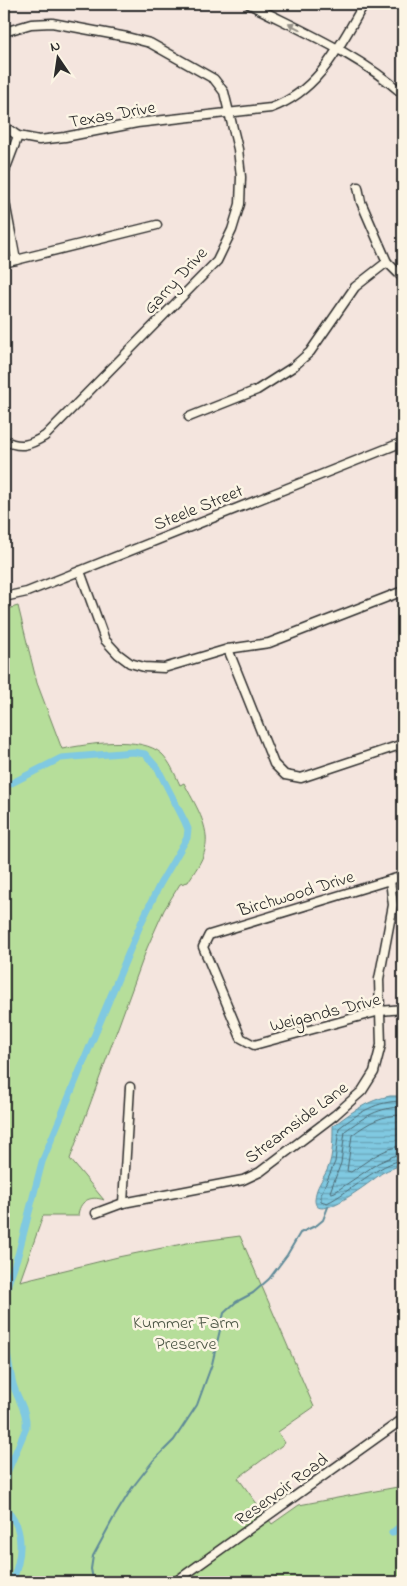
<svg xmlns="http://www.w3.org/2000/svg" width="407" height="1586" viewBox="0 0 407 1586" font-family="'Indie Flower',sans-serif">
<defs>
<pattern id="water-rules" width="6" height="5" patternUnits="userSpaceOnUse" patternTransform="scale(1.25)"><rect width="6" height="5" fill="#80c9e1"/><path d="M0 2.5h6" fill="none" stroke="#69a3b7"/></pattern>
</defs>
<rect width="100%" height="100%" fill="#f4e5de"/>
<filter id="ink" filterUnits="userSpaceOnUse"><feTurbulence type="fractalNoise" baseFrequency=".02" numOctaves="2"/><feDisplacementMap in="SourceGraphic" scale="10" xChannelSelector="R" yChannelSelector="G"/><feConvolveMatrix kernelMatrix="1 2 1 2 8 2 1 2 1" color-interpolation-filters="sRGB"/></filter>
<g filter="url(#ink)">
<path fill="#b6de9a" stroke="#708462" d="M18,606L37,683L62,749C88,744 141,735 162,754C170,762 175,774 180,785L184,783C194,803 211,827 205,850C202,862 194,872 188,882L180,884L164,910L147,948L70,1159L104,1200C90,1195 79,1201 78,1216H43L20,1281L118,1257L187,1243L240,1236L314,1407L278,1432L285,1443L238,1478L272,1524L299,1505L403,1486V1582H4V610Z"/>
<path fill="url(#water-rules)" stroke="#5e8a98" d="M390,1096H403V1164C397,1167 389,1169 382,1173C375,1178 306,1234 316,1193C318,1184 325,1176 328,1168C333,1156 333,1139 333,1126C350,1113 368,1100 390,1096Z"/>
<g fill="none" stroke-linecap="round" stroke-linejoin="round">
<g stroke="#4d6a74" stroke-width="1">
<path d="M403,1101C376,1101 360,1112 339,1128L335,1162L321,1194V1201L327,1203C350,1192 379,1163 403,1160"/>
<path d="M403,1107C379,1107 364,1117 345,1131L341,1163L330,1192L332,1193L335,1192L378,1163L398,1154L403,1153"/>
<path d="M403,1115C382,1115 369,1122 352,1135L347,1171L351,1172C366,1162 384,1147 403,1146"/>
</g>
<path stroke="#5e8a98" stroke-width="2" d="M96,1582L93,1579L91,1569L93,1556L113,1519L132,1488L153,1461L174,1440L197,1405L212,1364L224,1313L236,1302L253,1293L269,1279L287,1255L300,1233L317,1225L323,1220L328,1207"/>
<g stroke="#80c9e1" stroke-width="7">
<path d="M4,787L61,758L133,752L145,754L158,769L185,822L188,829L187,838L160,884L141,923L42,1162L18,1255L4,1295"/>
<path d="M4,1334C7,1351 9,1368 13,1384C17,1399 28,1411 26,1428L4,1480"/>
<path d="M4,1505C8,1512 14,1519 17,1526C23,1544 19,1565 12,1582"/>
<path d="M392,1533L403,1524"/>
</g>
<defs>
<g id="minor">
<path d="M249,4C302,31 358,54 403,94"/>
<path d="M4,32L31,24L52,23L127,37L150,43L214,79L224,92L238,149L241,177L240,204L232,230L217,261L45,436C30,445 20,449 4,440"/>
<path d="M4,126L18,136L39,140L65,137L137,123L271,108C319,91 340,45 364,4"/>
<path d="M4,173L18,136"/>
<path d="M358,187L361,202L387,262L403,278"/>
<path d="M4,197L16,260"/>
<path d="M4,263L157,225"/>
<path d="M189,417L257,390L293,367L310,352L355,287L387,262"/>
<path d="M80,571L105,640L118,654L130,663L144,667L164,668L228,649L269,643L403,591"/>
<path d="M4,597L27,592L403,442"/>
<path d="M228,649L274,764L285,775L301,778L403,744"/>
<path d="M403,876L209,935L203,947L241,1038L254,1045L380,1011L403,1009"/>
<path d="M123,1203L130,1087"/>
<path d="M96,1213L123,1203L243,1180L260,1172L335,1115L362,1091L374,1072L381,1045L379,979L393,905L390,880"/>
<path d="M175,1582L403,1419"/>
</g>
</defs>
<use href="#minor" stroke="#2b2b2b" stroke-width="11"/>
<use href="#minor" stroke="#fcf5e5" stroke-width="8"/>
</g>
<defs><path id="oneway-solid" d="M-6-.8H1V-3.2L6.5 0L1 3.2V.8H-6Z" transform="scale(1.25)"/></defs>
<use fill="#949088" href="#oneway-solid" transform="translate(295 27) rotate(-153)"/>
</g>
<g text-anchor="middle" stroke-width="5" stroke-linejoin="round" paint-order="stroke">
<g font-size="18" fill="#2b2b2b" stroke="#fcf5e5">
<text transform="translate(112 114) rotate(-10)" y="6">Texas Drive</text>
<text transform="translate(175 280) rotate(-47)" y="6">Garry Drive</text>
<text transform="translate(198 507) rotate(-22)" y="6">Steele Street</text>
<text transform="translate(296 893) rotate(-17)" y="6">Birchwood Drive</text>
<text transform="translate(325 1012) rotate(-14)" y="6">Weigands Drive</text>
<text transform="translate(296 1122) rotate(-37)" y="6">Streamside Lane</text>
<text transform="translate(281 1489) rotate(-36)" y="6">Reservoir Road</text>
</g>
<g font-size="18" fill="#4e5847" stroke="#fcf5e5">
<text x="186" y="1328">Kummer Farm<tspan x="186" dy="21">Preserve</tspan></text>
</g>
</g>
<rect width="407" height="1586" fill="none" stroke="#fcf5e5" stroke-width="20"/>
<rect x="10" y="10" width="387" height="1566" fill="none" stroke="#2b2b2b" stroke-width="2" filter="url(#ink)"/>
<g transform="translate(58 58) rotate(347)" stroke="#fcf5e5" stroke-width="4" paint-order="stroke">
<path d="M0-4L9 19L0 12L-9 19Z" fill="#2b2b2b"/>
<text y="-8" font-size="14" font-weight="bold" text-anchor="middle" fill="#2b2b2b">N</text>
</g>
</svg>
